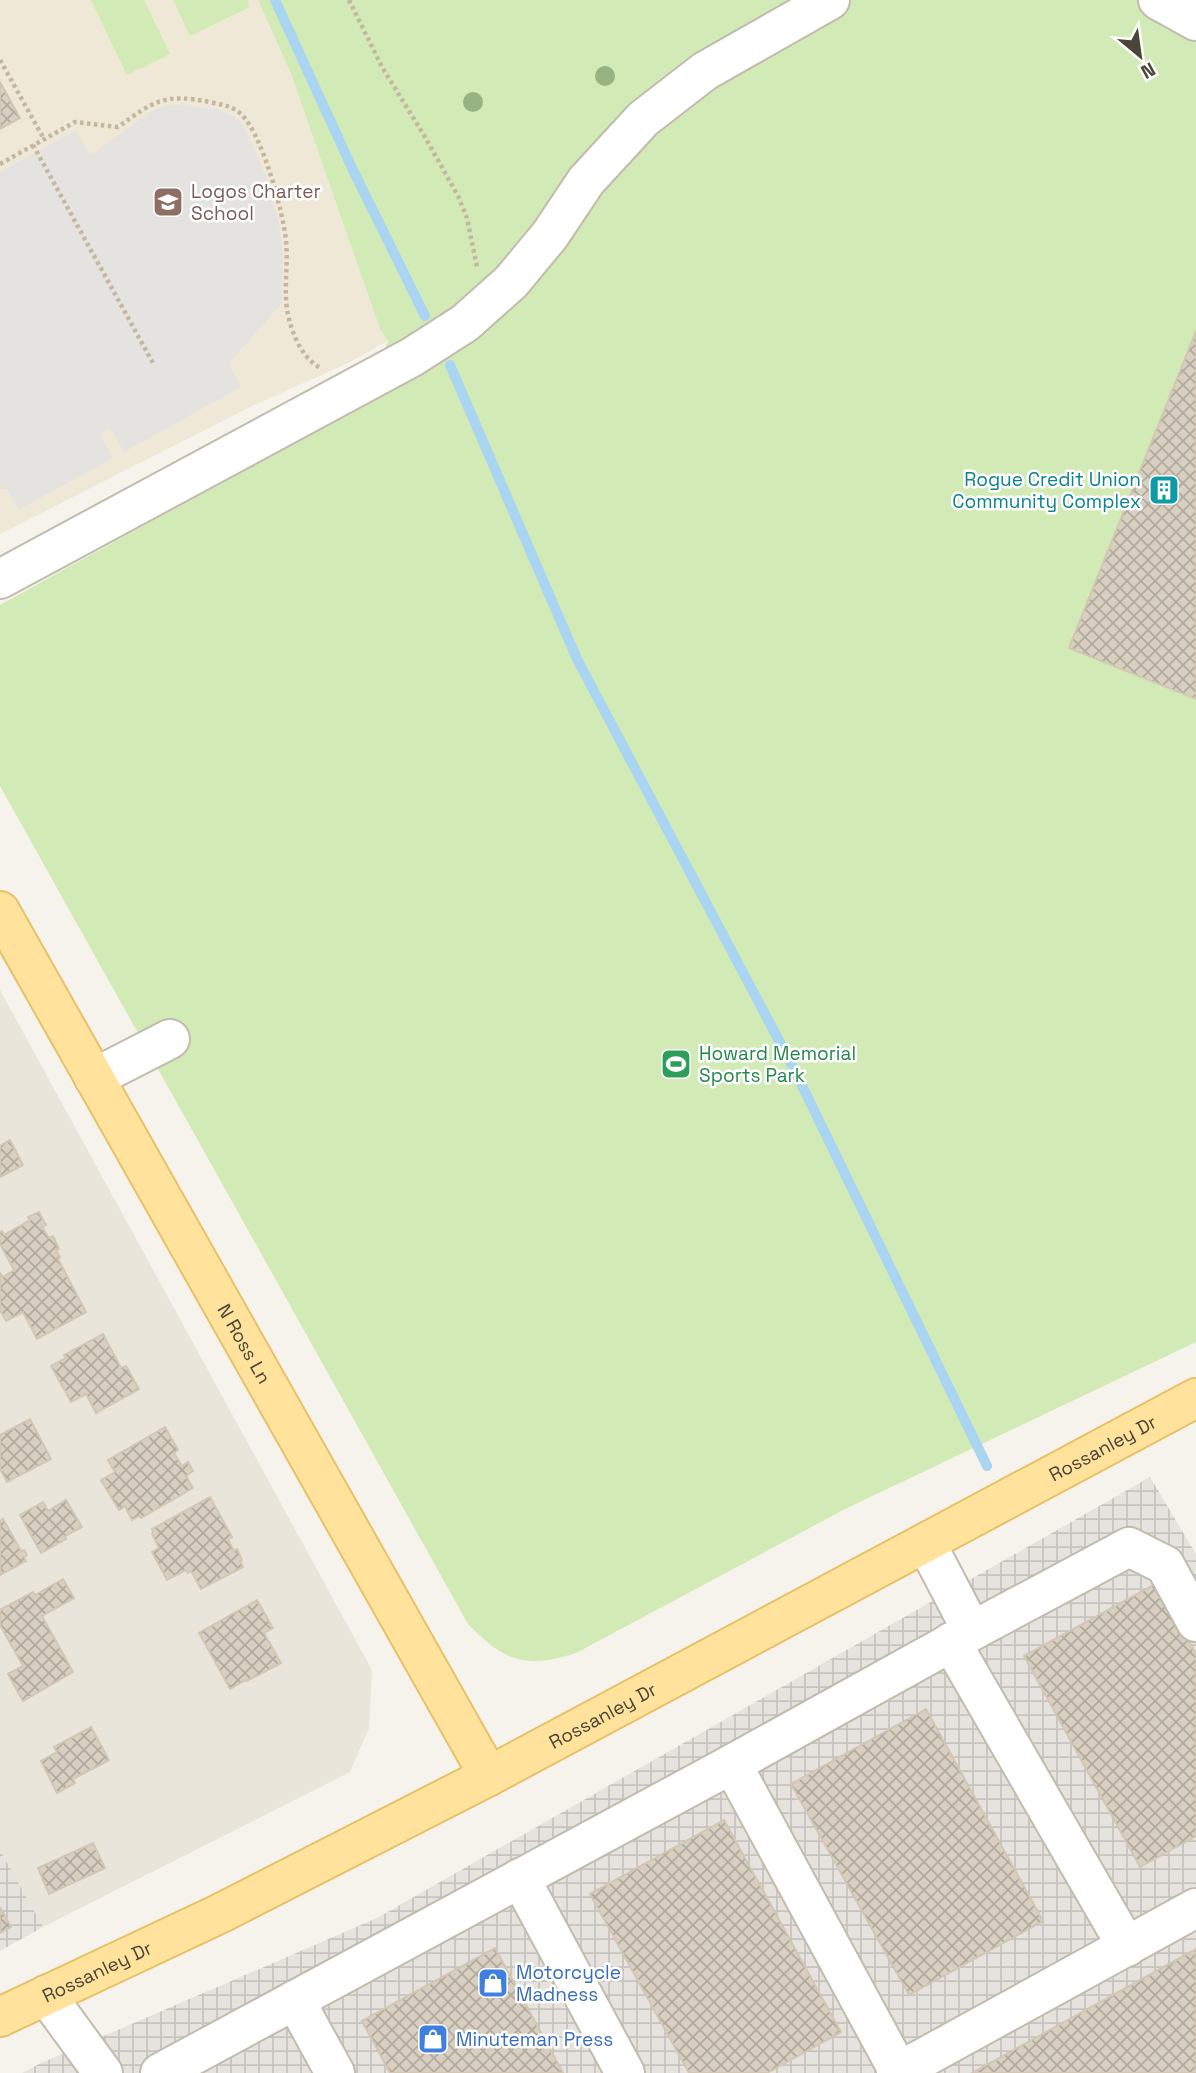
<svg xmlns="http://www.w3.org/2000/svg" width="1196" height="2073" font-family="'Space Grotesk',sans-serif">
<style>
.residential{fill:#eae5da}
.industrial{fill:url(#industrial-grid)}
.education{fill:#efe8d6}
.green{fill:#d2eab5}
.parking{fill:#e5e3e0}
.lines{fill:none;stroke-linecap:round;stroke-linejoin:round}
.stream{stroke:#a9d4f2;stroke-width:10}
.building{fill:url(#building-cross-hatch);stroke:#d3c7b4;stroke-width:2}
.minor-casing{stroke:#c2bbae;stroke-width:42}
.major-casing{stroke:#e6c16a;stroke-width:42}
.path{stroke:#c4b79f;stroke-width:4.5;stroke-dasharray:3.5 3.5;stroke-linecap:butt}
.minor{stroke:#fff;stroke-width:38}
.major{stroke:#ffe39c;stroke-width:38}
.tree{fill:#97b381}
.labels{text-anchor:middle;stroke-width:5;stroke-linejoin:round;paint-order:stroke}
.education-label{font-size:19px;fill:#785e54;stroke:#fff;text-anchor:start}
.culture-label{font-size:19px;fill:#0d838f;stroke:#fff;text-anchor:end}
.leisure-label{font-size:19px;fill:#27864d;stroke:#fff;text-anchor:start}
.street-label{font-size:19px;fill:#4b4439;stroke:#fff}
.shop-label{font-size:19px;fill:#366cbe;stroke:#fff;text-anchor:start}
</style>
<defs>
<pattern id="industrial-grid" width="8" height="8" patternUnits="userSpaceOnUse" patternTransform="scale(1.75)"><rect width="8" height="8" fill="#e6e2dd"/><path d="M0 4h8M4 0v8" fill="none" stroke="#c7c3be"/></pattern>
<pattern id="building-cross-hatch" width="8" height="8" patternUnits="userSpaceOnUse" patternTransform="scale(1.75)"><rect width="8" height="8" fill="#d8cfc1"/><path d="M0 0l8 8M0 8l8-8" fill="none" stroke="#b1aa9e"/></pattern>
</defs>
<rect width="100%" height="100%" fill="#f6f3ec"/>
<path class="residential" d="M0,990l372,680 -3,58 -19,44 -307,155 -43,-77z"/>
<g class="industrial">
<path d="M1150,1477l46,77v519h-1174l17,-9 338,-146z"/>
<path d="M0,1850l43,77 -43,24z"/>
</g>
<path class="education" d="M0,0h258l33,74 89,255 8,12 -40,22 -98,44 -250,127z"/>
<g class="green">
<path d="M91,0h53l26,54 -43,21z"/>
<path d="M173,0h74l3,7 -60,29z"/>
<path d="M258,0h938v1342l-351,167 -267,143c-50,18 -74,10 -110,-28l-468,-838v-181l365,-202 23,-62 -8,-12 -89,-255z"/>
</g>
<path class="parking" d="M167,105h16l33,4 19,8 10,11 23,53 11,43 4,31 -1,48 -51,58 -2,4 12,22 -117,65 -12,-22 -4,-1 -8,5 1,3 12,21 -95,52 -11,-21h-7v-317l76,-42 12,22 6,1 59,-43z"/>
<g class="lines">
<g class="stream">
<path d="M275,0l77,168 73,148"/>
<path d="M450,365l127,294 216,408 194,399"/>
</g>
</g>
<g class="building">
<path d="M0,82l20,36 -20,11z"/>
<path d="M1196,331v368l-127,-51z"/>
<path d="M10,1140l13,25 -23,12v-31z"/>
<path d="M39,1212l7,13 -4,2 7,11 4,-2 6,13 -3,1 4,7 -2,2 28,53 -49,27 -14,-27 -17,9 -6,-11v-37l3,4 11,-7 -14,-26v-12l2,-1 2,4 26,-15 -2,-3z"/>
<path d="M103,1334l18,34 5,-2 13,23 -43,24 -10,-19 -15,8 -20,-36 15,-8 -2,-3z"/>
<path d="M30,1419l21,40 -44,23 -7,-13v-34z"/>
<path d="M165,1427l13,23 -4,3 8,13 6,-4 5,9 -7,5 7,12 -52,30 -2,-2 -7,4 -7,-14 -6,4 -18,-30 14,-8 -7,-12z"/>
<path d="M210,1497l22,40 -4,3 6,11 3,-2 5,11 -2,1 3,6 -42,22 -10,-18 -3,2 -2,-3 -19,10 -15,-28 7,-4 -7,-14 1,-1 -1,-4z"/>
<path d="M66,1500l16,27 -17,9 1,3 -25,14 -21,-38 23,-13 5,9z"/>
<path d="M3,1519l18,32 3,-1 3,5 -3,2 2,4 -26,14v-54z"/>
<path d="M63,1579l11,19 -32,18 31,56 -50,29 -15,-27 15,-8 -23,-41v-15l33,-18 2,3z"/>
<path d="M1157,1583l39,71v182l-56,31 -116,-211z"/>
<path d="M257,1600l16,28 -9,5 17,30 -34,18 -1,-1 -16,9 -31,-56z"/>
<path d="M926,1709l117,212 -134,74 -118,-211z"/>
<path d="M91,1727l18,33 -36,19 2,4 -18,10 -16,-32 16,-9 -3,-5z"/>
<path d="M724,1820l117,212 -74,41h-78l-99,-179z"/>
<path d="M93,1843l12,25 -56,26 -11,-26z"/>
<path d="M0,1907l11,20 -11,6z"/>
<path d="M495,1948l68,125h-173l-28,-52z"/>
<path d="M1196,1949v124h-224z"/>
</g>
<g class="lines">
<g class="minor-casing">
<g id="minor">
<path d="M1158,0l38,21"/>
<path d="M0,579l412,-222 53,-34 46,-41 39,-47 36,-54 57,-62 62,-48 125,-71"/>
<path d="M94,1078l76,-39"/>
<path d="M972,1631l157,-84 36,18 31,57"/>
<path d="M951,1642l176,305"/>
<path d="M732,1764l167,308"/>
<path d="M520,1878l105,195"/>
<path d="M46,1995l57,78"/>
<path d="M295,2000l40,73"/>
<path d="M160,2073l572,-309 240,-133 -46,-88"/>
<path d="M896,2073l300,-165"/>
</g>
</g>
<g class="major-casing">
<g id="major">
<path id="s1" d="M0,911l489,865"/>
<path id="s2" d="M0,2017l219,-103 270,-138 707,-378"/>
</g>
</g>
<g class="path">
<path d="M349,0l33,67 43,70 33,59 9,22 10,49"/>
<path d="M0,60l44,79"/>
<path d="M33,145l120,218"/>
<path d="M0,164l75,-42 43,5c36,-26 46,-34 92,-25 13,3 24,4 33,14 20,22 40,95 43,125 2,20 -1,39 0,58 1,23 13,59 35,69"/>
</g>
<use href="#minor" class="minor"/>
<use href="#major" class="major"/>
</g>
<g class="tree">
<circle cx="605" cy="76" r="10"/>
<circle cx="473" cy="102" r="10"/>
</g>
<defs>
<g id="school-square" transform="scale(1.575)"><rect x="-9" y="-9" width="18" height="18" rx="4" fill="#8d6e63" stroke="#fff"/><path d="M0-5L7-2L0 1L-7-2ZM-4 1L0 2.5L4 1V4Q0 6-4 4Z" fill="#fff"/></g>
<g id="building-square" transform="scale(1.575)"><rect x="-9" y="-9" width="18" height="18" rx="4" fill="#0f9aa8" stroke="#fff"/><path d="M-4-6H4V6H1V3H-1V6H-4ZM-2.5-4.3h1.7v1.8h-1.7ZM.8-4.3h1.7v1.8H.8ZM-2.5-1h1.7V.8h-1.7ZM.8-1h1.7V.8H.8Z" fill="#fff"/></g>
<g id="stadium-square" transform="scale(1.575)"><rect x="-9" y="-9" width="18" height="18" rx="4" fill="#2e9e5b" stroke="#fff"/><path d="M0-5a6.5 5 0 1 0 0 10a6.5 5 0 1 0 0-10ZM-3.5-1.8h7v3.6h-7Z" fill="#fff"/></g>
<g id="shop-square" transform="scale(1.575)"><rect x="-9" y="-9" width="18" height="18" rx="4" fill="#3f7fe0" stroke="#fff"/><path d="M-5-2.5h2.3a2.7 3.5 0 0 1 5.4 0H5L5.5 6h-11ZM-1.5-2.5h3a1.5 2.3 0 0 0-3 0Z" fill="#fff"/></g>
</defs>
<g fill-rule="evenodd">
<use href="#school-square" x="168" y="202"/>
<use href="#building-square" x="1164" y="490"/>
<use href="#stadium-square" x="676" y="1064"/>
<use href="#shop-square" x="493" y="1983"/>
<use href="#shop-square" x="433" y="2039"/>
</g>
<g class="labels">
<g class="education-label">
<text x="191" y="198">Logos Charter<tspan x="191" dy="22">School</tspan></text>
</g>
<g class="culture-label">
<text x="1141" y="486">Rogue Credit Union<tspan x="1141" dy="22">Community Complex</tspan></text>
</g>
<g class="leisure-label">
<text x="699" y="1060">Howard Memorial<tspan x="699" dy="22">Sports Park</tspan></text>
</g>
<g class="street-label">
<text dy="7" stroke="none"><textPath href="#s1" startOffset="497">N Ross Ln</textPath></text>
<text dy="7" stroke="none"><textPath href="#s2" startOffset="1241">Rossanley Dr</textPath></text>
<text dy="7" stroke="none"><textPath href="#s2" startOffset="674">Rossanley Dr</textPath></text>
<text dy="7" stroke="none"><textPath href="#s2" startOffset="107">Rossanley Dr</textPath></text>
</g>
<g class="shop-label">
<text x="516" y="1979">Motorcycle<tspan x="516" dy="22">Madness</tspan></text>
<text x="456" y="2046">Minuteman Press</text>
</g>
</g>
<g transform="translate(1140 56) rotate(151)" stroke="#ffffff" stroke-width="5" paint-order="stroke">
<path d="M0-5L12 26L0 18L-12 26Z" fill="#4b4439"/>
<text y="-10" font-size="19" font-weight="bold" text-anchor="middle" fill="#4b4439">N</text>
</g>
</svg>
